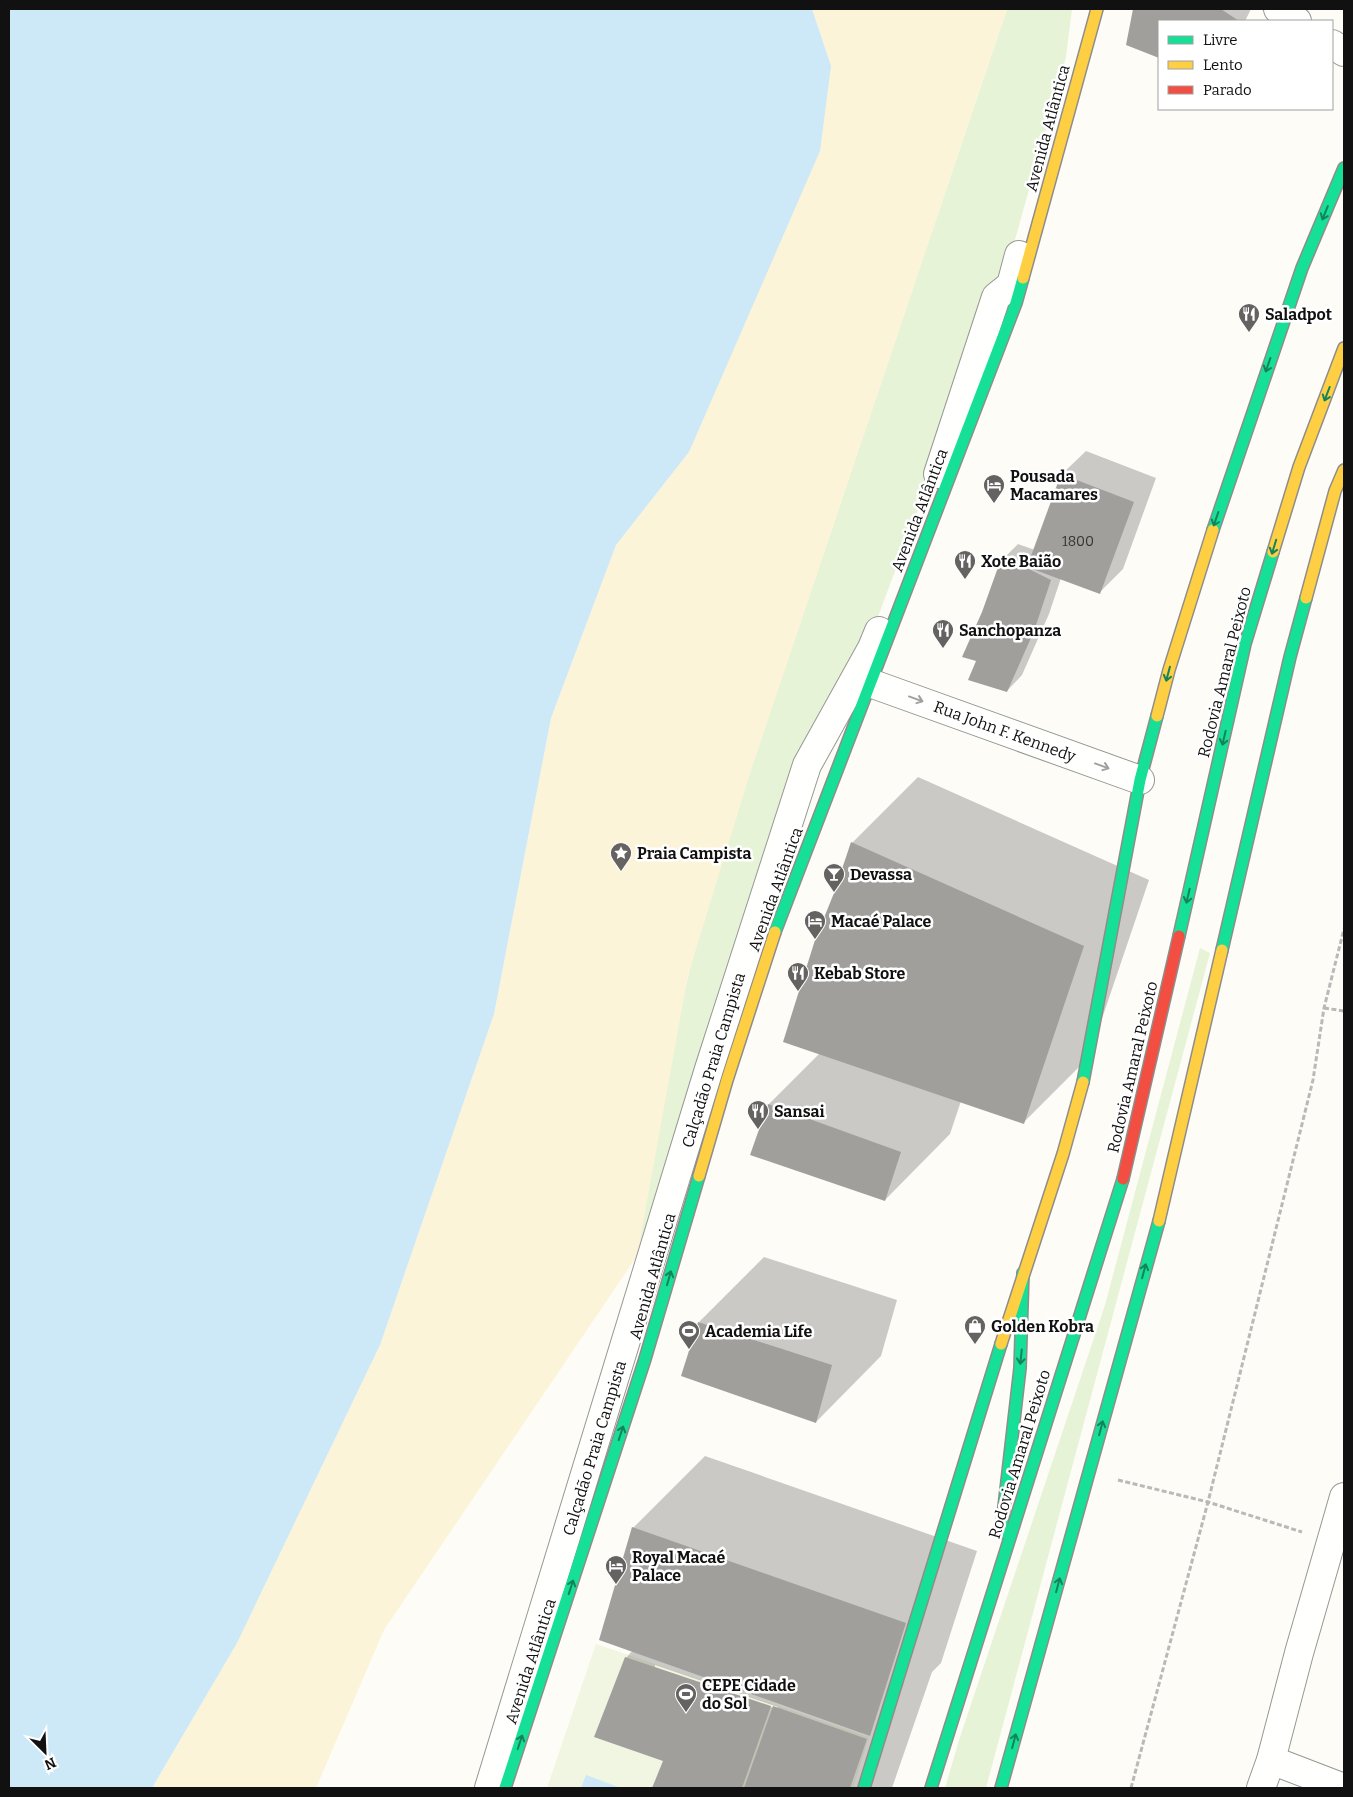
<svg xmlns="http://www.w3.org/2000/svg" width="1353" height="1797" font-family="Bitter,serif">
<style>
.green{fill:#e7f3d7}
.sand{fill:#fcf4d9}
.pitch{fill:#f0f6e1}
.water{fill:#cde8f7}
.shadow{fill:#0003;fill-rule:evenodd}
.building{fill:#a19f9c}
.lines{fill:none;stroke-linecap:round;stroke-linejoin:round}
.street-casing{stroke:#979795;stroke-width:30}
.fast-casing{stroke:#8e8d8b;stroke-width:14}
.slow-casing{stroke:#8e8d8b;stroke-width:14}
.jam-casing{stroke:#8e8d8b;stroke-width:14}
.path{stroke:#b9b9b8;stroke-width:3;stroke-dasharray:5 2.5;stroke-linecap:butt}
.street{stroke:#fffffe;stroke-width:28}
.fast{stroke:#16e098;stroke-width:11}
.slow{stroke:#ffcf43;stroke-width:11}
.jam{stroke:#f24e42;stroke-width:11}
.oneway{stroke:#14835b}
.oneway2{stroke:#a0a09f}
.labels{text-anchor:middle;stroke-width:5;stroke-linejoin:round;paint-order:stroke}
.number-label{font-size:14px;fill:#353434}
.street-label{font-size:16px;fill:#111;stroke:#fff}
.poi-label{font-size:16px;font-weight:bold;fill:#111;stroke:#fff;text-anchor:start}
</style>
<rect width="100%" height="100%" fill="#fdfcf7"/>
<g class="green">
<path d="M1007,9h65l-6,48 -65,233 -364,966 27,-185 45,-177z"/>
<path d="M1200,948l10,5 -224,835h-41l14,-48 146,-435z"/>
</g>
<path class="sand" d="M812,9h195l-256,761 -63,205 -51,281 -253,374 -68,158h-164l85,-145 143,-298 114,-331 57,-296 65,-173 73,-93 142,-386z"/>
<path class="pitch" d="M596,1644l273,93 -16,51h-306z"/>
<g class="water">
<path d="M9,9h803l19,57 -11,85 -131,301 -73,93 -65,173 -57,296 -114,331 -143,298 -85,145h-143z"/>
<path d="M586,1775l35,13h-40z"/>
</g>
<g class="shadow">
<path d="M1135,9h116l-6,12h-86v36l-32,-13z"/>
<path d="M1086,451l70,27 -33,91 -23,23 -39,-14 -12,36 -27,61 -15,16 -29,-31 5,-47 19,-53 16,-16 17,6 27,-76z"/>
<path d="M918,777l231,103 -60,177 -65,65 -63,-21 -11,33 -65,66 -134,-46 18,-50 51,-51 15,-159 17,-51z"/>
<path d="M764,1257l133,43 -16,56 -65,66 -117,-100z"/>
<path d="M705,1456l272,95 -36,112 -9,9 -40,116h-239l12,-28 -39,-102 7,-8v-122zM655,1665l123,42 -1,2 -122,-41z"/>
</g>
<g class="building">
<path d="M1133,9h88l18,12h-80v37l-33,-13z"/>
<path d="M1061,474l73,28 -34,92 -73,-27z"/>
<path d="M1001,559l26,9 24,12 -17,51 -27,61 -39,-12 8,-19 -14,-4 20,-45z"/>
<path d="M851,842l233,104 -60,178 -241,-82 32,-102 19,-47z"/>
<path d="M768,1104l133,48 -16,49 -135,-46z"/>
<path d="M698,1322l134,43 -16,58 -135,-47z"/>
<path d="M632,1527l274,96 -36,113 -271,-96z"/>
<path d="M625,1657l146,49 -29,82h-90l11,-27 -69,-24z"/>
<path d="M773,1706l94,33 -17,49h-106z"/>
</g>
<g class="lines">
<g class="street-casing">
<g id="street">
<path d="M1278,9l19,12"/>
<path d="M1332,44l12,8"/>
<path d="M938,474l58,-177 15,-12 8,-30"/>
<path d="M870,683l270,97"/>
<path d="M1271,1760l73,28"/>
<path d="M489,1788l220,-719 98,-304 65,-117 7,-17"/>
<path d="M1261,1788l10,-28 28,-107 45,-156"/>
</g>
</g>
<g class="fast-casing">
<g id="fast">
<path d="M1213,530l89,-262 42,-100"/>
<path d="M775,932l241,-629 7,-25"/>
<path d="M1179,936l66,-292 28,-92"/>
<path d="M1222,950l68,-293 16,-59"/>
<path d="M1083,1082l57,-302 17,-64"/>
<path d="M1001,1533l19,-165 3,-95"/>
<path d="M505,1788l140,-429 54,-183"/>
<path d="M864,1788l137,-444"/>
<path d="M931,1788l192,-609"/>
<path d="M1001,1788l158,-567"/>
</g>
</g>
<g class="slow-casing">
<g id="slow">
<path d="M1023,278l74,-269"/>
<path d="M1273,552l26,-85 45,-119"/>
<path d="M1306,598l29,-107 9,-21"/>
<path d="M1157,716l12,-46 44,-140"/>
<path d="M699,1176l28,-96 48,-148"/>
<path d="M1159,1221l63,-271"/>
<path d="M1001,1344l62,-190 20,-72"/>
</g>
</g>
<g class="jam-casing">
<path id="jam" d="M1123,1179l56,-243"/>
</g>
<g class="path">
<path d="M1324,1008l20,3"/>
<path d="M1118,1480l90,22 94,30"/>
<path d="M1131,1788l77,-286 105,-422 11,-72 20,-79"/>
</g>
<use href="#street" class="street"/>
<use href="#fast" class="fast"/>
<use href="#slow" class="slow"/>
<use href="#jam" class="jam"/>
</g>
<defs><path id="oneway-shaft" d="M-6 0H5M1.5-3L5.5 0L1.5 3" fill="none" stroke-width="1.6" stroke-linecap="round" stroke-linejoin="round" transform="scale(1.25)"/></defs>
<g class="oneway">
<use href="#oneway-shaft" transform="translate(1325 213) rotate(112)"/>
<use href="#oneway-shaft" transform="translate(1268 365) rotate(109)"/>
<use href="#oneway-shaft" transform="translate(1327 394) rotate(111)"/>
<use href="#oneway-shaft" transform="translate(1216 519) rotate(109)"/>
<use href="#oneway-shaft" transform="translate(1274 547) rotate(107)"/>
<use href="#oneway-shaft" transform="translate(1168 674) rotate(105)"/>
<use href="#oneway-shaft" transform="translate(1224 738) rotate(103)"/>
<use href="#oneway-shaft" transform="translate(1188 896) rotate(103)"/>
<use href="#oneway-shaft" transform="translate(1144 1271) rotate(-75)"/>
<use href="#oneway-shaft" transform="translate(669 1278) rotate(-74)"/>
<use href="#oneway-shaft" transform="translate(1021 1357) rotate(96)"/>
<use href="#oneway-shaft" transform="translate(1101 1428) rotate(-75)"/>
<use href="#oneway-shaft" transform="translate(621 1433) rotate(-72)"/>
<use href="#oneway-shaft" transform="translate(1058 1585) rotate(-75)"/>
<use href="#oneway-shaft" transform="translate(571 1587) rotate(-72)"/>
<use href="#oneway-shaft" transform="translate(1014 1741) rotate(-75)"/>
<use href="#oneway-shaft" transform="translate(520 1742) rotate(-72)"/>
</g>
<g class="oneway2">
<use href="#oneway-shaft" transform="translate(916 699) rotate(20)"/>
<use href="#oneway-shaft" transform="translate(1102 766) rotate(20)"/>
</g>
<defs>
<g id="restaurant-pin" transform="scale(1.125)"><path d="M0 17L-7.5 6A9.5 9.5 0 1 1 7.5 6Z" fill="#646362" stroke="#fff"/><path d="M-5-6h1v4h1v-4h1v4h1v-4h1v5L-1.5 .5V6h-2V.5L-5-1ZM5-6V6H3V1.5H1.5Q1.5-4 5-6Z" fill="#fff"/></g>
<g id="hotel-pin" transform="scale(1.125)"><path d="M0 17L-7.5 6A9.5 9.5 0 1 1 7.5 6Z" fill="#646362" stroke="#fff"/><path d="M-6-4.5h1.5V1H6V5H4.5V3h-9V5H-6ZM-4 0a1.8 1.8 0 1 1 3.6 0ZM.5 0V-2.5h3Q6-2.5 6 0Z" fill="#fff"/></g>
<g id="sight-pin" transform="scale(1.125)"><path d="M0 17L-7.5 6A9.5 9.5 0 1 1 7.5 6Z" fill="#646362" stroke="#fff"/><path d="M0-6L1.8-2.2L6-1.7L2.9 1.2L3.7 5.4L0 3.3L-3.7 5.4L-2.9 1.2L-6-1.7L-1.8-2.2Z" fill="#fff"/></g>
<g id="bar-pin" transform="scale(1.125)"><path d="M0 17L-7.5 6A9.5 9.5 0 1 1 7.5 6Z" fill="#646362" stroke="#fff"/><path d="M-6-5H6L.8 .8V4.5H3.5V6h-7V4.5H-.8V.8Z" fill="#fff"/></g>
<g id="shop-pin" transform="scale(1.125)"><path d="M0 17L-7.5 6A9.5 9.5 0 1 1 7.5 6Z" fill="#646362" stroke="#fff"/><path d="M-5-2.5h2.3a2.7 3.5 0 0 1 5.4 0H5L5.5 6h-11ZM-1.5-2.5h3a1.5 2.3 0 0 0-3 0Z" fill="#fff"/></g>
<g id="stadium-pin" transform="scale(1.125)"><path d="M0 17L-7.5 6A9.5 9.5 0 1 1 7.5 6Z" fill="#646362" stroke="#fff"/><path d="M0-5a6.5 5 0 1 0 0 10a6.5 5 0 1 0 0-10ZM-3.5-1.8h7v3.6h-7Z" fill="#fff"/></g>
</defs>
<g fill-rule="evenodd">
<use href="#restaurant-pin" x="1249" y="314"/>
<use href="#hotel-pin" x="994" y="485"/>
<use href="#restaurant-pin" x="965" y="561"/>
<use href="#restaurant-pin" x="943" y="630"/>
<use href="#sight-pin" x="621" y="853"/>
<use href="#bar-pin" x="834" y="874"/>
<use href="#hotel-pin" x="815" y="921"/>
<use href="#restaurant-pin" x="798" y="973"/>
<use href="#restaurant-pin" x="758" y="1111"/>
<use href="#shop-pin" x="975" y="1326"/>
<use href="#stadium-pin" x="689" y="1331"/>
<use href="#hotel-pin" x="616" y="1566"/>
<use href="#stadium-pin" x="686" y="1694"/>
</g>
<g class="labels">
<g class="number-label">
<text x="1078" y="546">1800</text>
</g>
<g class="street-label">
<text transform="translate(1047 128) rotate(-75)" y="6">Avenida Atlântica</text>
<text transform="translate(919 510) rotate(-69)" y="6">Avenida Atlântica</text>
<text transform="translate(1224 672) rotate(-76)" y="6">Rodovia Amaral Peixoto</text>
<text transform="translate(1005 731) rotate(20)" y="6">Rua John F. Kennedy</text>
<text transform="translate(775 889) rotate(-70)" y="6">Avenida Atlântica</text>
<text transform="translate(713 1060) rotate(-73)" y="6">Calçadão Praia Campista</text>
<text transform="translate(1132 1067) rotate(-77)" y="6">Rodovia Amaral Peixoto</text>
<text transform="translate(652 1276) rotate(-74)" y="6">Avenida Atlântica</text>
<text transform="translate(594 1448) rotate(-73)" y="6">Calçadão Praia Campista</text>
<text transform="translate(1019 1454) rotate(-73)" y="6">Rodovia Amaral Peixoto</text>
<text transform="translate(530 1661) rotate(-72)" y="6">Avenida Atlântica</text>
</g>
<g class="poi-label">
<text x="1265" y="320">Saladpot</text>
<text x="1010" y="482">Pousada<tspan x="1010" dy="18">Macamares</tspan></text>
<text x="981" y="567">Xote Baião</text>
<text x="959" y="636">Sanchopanza</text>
<text x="637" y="859">Praia Campista</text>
<text x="850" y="880">Devassa</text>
<text x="831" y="927">Macaé Palace</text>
<text x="814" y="979">Kebab Store</text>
<text x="774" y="1117">Sansai</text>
<text x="991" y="1332">Golden Kobra</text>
<text x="705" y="1337">Academia Life</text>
<text x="632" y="1563">Royal Macaé<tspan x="632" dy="18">Palace</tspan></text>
<text x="702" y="1691">CEPE Cidade<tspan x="702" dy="18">do Sol</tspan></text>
</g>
</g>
<rect width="1353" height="1797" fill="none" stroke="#111111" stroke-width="20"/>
<rect x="1158" y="20" width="175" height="90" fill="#ffffff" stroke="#a0a0a0"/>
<rect x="1168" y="36" width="25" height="8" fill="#16e098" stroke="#a0a0a0"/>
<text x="1203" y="45" font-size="15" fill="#111111">Livre</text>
<rect x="1168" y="61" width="25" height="8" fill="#ffcf43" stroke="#a0a0a0"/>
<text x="1203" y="70" font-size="15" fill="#111111">Lento</text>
<rect x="1168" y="86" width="25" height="8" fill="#f24e42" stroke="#a0a0a0"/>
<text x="1203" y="95" font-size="15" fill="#111111">Parado</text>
<g transform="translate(45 1752) rotate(156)" stroke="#ffffff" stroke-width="4" paint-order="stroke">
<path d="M0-4L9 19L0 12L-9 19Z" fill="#111111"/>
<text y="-8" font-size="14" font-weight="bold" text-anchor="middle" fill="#111111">N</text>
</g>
</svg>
